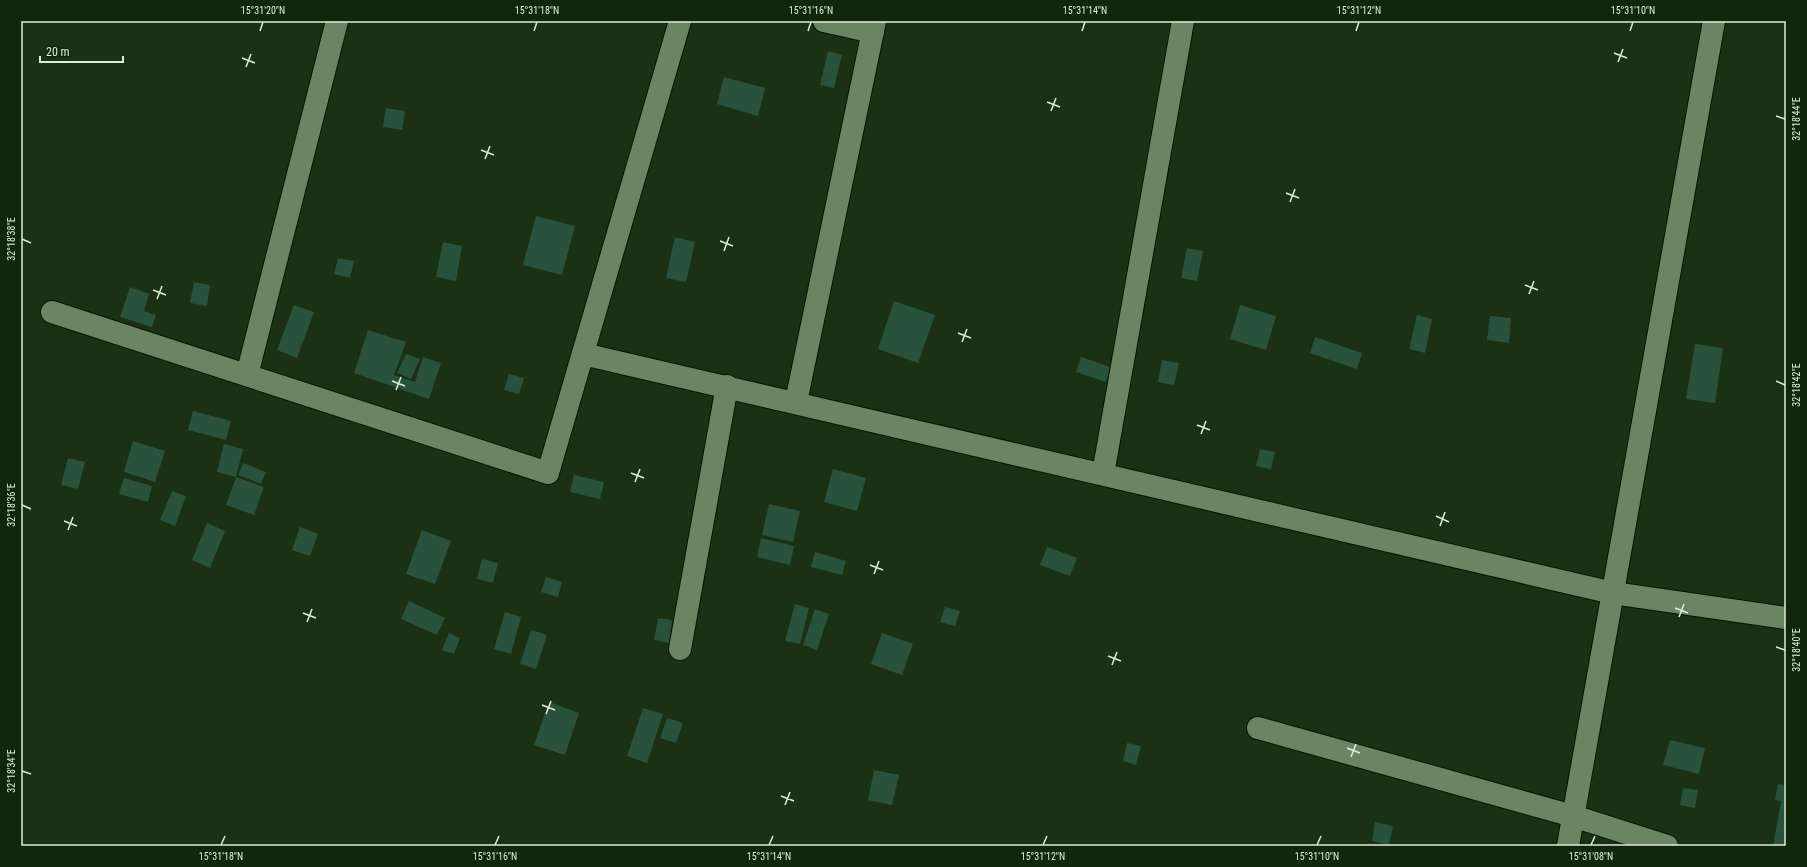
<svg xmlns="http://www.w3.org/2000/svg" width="1807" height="867" font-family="'Roboto Condensed',sans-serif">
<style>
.building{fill:#29523c}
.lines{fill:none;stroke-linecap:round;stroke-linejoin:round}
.street-casing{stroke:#031900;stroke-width:24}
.street{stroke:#6a8562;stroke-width:22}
.ticks{fill:none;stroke:#deedda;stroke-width:1.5}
.neatline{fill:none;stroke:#deedda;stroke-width:1.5}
.ticks-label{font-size:10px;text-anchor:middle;fill:#deedda}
</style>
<rect width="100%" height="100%" fill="#1a3113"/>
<g class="building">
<path d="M828,51l14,4 -8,33 -14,-3z"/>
<path d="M724,77l41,11 -7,28 -41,-12z"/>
<path d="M386,108l19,3 -3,19 -19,-3z"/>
<path d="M536,216l39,10 -13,49 -39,-10z"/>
<path d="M675,237l20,5 -9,40 -20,-4z"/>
<path d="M443,242l19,4 -6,35 -20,-4z"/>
<path d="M1187,248l16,3 -6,30 -16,-3z"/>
<path d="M338,258l16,3 -4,17 -16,-4z"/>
<path d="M194,282l16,3 -3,21 -17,-3z"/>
<path d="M130,287l19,7 -5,17 12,4 -4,12 -32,-10z"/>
<path d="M894,301l41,14 -17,48 -40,-14z"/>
<path d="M294,305l20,7 -17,46 -20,-8z"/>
<path d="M1240,305l36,11 -10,34 -36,-11z"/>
<path d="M1417,315l15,4 -7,34 -16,-4z"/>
<path d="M1490,316l21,2 -2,25 -22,-3z"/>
<path d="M368,330l38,12 -12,33 21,7 8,-25 18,6 -12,36 -75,-26z"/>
<path d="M1315,337l47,16 -5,16 -47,-16z"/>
<path d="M1695,344l28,4 -8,55 -29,-4z"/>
<path d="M406,354l14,5 -9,20 -14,-6z"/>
<path d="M1081,357l29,10 -4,15 -30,-10z"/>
<path d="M1162,360l17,3 -5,22 -16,-3z"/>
<path d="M509,374l15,4 -5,16 -15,-4z"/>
<path d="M193,411l38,10 -5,19 -38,-10z"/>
<path d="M133,441l32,10 -10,31 -31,-10z"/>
<path d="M224,444l19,5 -7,28 -19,-5z"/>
<path d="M1260,449l15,3 -4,17 -15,-3z"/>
<path d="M68,458l17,4 -7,27 -17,-4z"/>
<path d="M243,463l23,9 -5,12 -23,-9z"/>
<path d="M833,469l33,9 -9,33 -33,-9z"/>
<path d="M574,475l30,7 -4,17 -30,-7z"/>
<path d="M236,477l28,10 -10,28 -28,-10z"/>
<path d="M124,478l28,8 -4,16 -29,-8z"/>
<path d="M172,491l14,5 -11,30 -15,-6z"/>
<path d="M769,504l31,7 -7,31 -31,-7z"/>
<path d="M207,523l18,8 -15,37 -18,-8z"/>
<path d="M300,527l18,7 -8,22 -18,-6z"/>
<path d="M422,530l29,11 -16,43 -29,-10z"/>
<path d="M761,538l33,8 -4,19 -33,-8z"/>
<path d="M1047,547l30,11 -7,18 -30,-11z"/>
<path d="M815,552l31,9 -4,14 -31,-8z"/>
<path d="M482,559l16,4 -5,20 -16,-4z"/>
<path d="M546,577l16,5 -4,15 -17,-5z"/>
<path d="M409,601l36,17 -8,17 -36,-16z"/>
<path d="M795,604l14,4 -9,36 -15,-3z"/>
<path d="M945,607l15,4 -5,15 -15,-4z"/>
<path d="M815,609l14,5 -12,36 -14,-5z"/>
<path d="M505,612l16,5 -10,37 -17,-5z"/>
<path d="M658,618l14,2 -3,23 -15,-3z"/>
<path d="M531,630l16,5 -11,34 -16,-5z"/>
<path d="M449,633l11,5 -6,16 -12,-4z"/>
<path d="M882,633l31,11 -11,31 -31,-11z"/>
<path d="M549,702l30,11 -14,42 -31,-10z"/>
<path d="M643,708l20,6 -16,49 -20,-7z"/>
<path d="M667,718l16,5 -7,20 -16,-5z"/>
<path d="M1670,740l35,8 -6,26 -36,-9z"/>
<path d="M1127,743l14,3 -5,19 -13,-4z"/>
<path d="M874,770l25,5 -7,30 -24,-5z"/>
<path d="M1778,784l8,1v61h-13l8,-45 -6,-1z"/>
<path d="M1683,788l15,2 -3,18 -15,-3z"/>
<path d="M1375,822l18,4 -4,19 -17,-4z"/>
</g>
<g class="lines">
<g class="street-casing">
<g id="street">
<path d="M824,21l49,11"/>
<path d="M52,312l496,161 132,-452"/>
<path d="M583,354l1030,239 173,25"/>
<path d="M247,375l90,-354"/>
<path d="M796,402l79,-381"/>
<path d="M1103,474l80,-453"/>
<path d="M680,649l47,-263"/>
<path d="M1258,728l315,88 94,30"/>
<path d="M1568,846l146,-825"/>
</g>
</g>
<use href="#street" class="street"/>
</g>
<path class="ticks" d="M260,31l3,-9M534,31l3,-9M808,31l3,-9M1082,31l3,-9M1356,31l3,-9M1630,31l3,-9M1614,53l13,5M242,58l13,5M1618,62l5,-13M246,67l5,-13M1047,102l13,5M1051,111l5,-13M1776,116l9,3M481,150l13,5M485,159l5,-13M1286,193l13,5M1290,202l5,-13M22,239l9,4M720,241l13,5M724,251l5,-14M1525,285l13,5M153,290l13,5M1529,294l5,-13M157,299l5,-13M958,333l13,5M962,342l5,-13M392,381l13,5M1776,381l9,4M396,390l5,-13M1197,425l13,5M1201,434l5,-13M631,473l13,5M635,482l5,-13M22,505l9,4M1436,516l13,6M64,521l13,5M1440,526l5,-14M68,530l5,-13M870,565l13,5M874,574l5,-13M1675,608l13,5M303,613l13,5M1679,617l5,-13M307,622l5,-13M1776,647l9,3M1108,656l13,5M1112,665l5,-13M542,705l13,5M546,714l5,-13M1347,748l13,5M1351,757l5,-13M22,771l9,3M781,796l13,5M785,805l5,-13M221,845l4,-9M495,845l4,-9M769,845l4,-9M1043,845l4,-9M1317,845l4,-9M1591,845l4,-9"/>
<rect width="1807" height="867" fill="none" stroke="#102709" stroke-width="44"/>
<path d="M40 56v6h83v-6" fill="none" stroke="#deedda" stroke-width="2"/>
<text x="46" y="56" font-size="12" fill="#deedda" stroke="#102709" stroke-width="3" paint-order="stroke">20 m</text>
<rect x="22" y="22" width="1763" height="823" class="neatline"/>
<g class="ticks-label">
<text x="263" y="14">15°31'20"N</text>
<text x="537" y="14">15°31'18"N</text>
<text x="811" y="14">15°31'16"N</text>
<text x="1085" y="14">15°31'14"N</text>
<text x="1359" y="14">15°31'12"N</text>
<text x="1633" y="14">15°31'10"N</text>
<text transform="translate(1796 119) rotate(-90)" y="4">32°18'44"E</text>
<text transform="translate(11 239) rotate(-90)" y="4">32°18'38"E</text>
<text transform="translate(1796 385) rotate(-90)" y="4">32°18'42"E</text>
<text transform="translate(11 505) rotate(-90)" y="4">32°18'36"E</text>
<text transform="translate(1796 650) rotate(-90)" y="4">32°18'40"E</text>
<text transform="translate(11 771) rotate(-90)" y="4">32°18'34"E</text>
<text x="221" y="860">15°31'18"N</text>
<text x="495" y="860">15°31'16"N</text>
<text x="769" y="860">15°31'14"N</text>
<text x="1043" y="860">15°31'12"N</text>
<text x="1317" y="860">15°31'10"N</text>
<text x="1591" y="860">15°31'08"N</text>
</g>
</svg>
